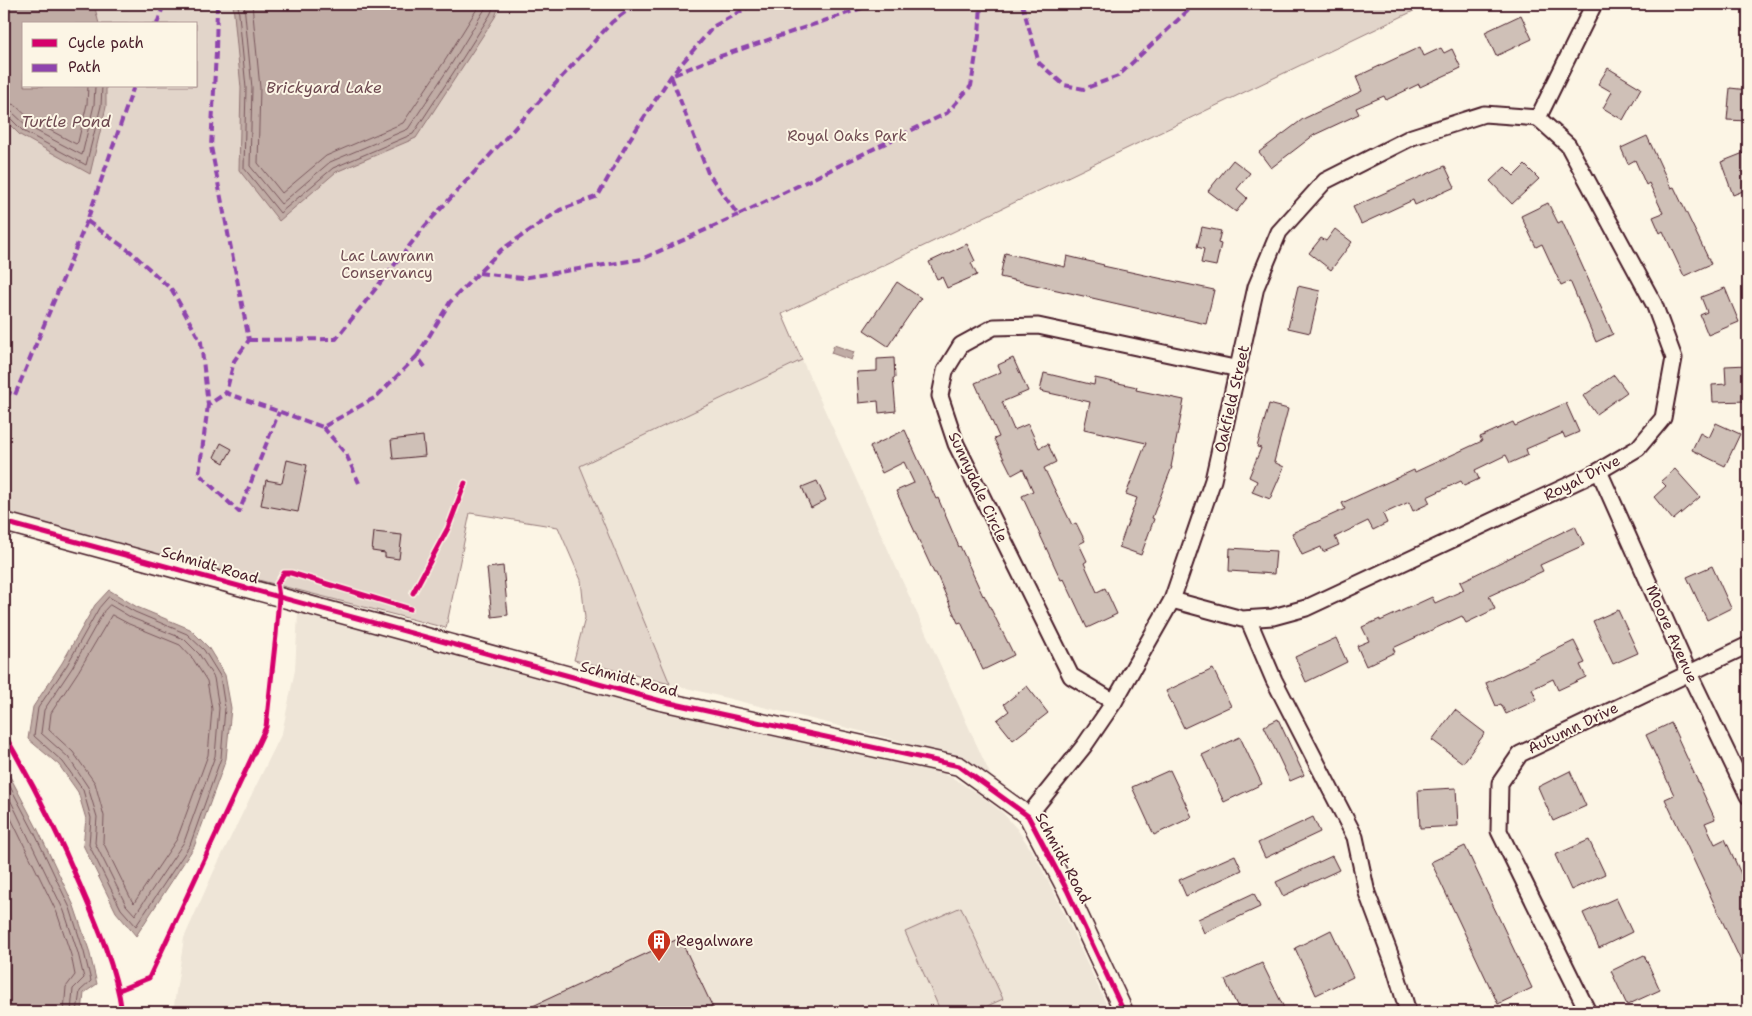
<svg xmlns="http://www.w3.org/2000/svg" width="1752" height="1016" font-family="'Shantell Sans',sans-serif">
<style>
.built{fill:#eee5d7}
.green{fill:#e2d5ca;stroke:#967a7a;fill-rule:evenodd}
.water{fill:#c0aca5;stroke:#917474}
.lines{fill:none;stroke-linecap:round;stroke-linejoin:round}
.shore{stroke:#79575c;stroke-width:1}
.building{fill:#cfc0b7;stroke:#4a1f2b}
.minor-casing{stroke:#4a1f2b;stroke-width:19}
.tertiary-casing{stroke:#4a1f2b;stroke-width:21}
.minor{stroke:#fcf5e5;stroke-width:15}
.tertiary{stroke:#fcf5e5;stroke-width:18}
.quiet{stroke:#8e44ad;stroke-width:4;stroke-dasharray:8 4;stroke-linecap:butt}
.cycleway-casing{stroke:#fcf5e5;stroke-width:8}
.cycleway{stroke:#d6006c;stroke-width:5}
.labels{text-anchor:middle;stroke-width:4;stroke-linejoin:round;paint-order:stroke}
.park-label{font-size:15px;fill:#704c53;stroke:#fcf5e5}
.street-label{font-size:15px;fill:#4a1f2b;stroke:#fcf5e5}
.poi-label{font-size:15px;fill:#4a1f2b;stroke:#fcf5e5;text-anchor:start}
.water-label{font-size:16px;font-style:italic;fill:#6d4950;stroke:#fcf5e5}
</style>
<rect width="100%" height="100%" fill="#fcf5e5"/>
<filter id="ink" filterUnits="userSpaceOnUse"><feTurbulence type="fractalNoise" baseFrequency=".02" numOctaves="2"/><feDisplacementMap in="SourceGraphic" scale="10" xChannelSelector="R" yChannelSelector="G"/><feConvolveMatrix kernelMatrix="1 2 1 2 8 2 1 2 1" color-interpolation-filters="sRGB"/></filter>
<g filter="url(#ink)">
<g class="built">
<path d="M802,360l192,423 -56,-30 -42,-13 -226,-56 -90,-218z"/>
<path d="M298,613l629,154 26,11 27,17 23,18 14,16 17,25 20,38 56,120h-937l11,-74 30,-67 68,-138 13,-63z"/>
</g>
<g class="green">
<path d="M4,4h1424l-646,310 20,46 -222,106 90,218 -96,-24 11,-42 -4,-38 -23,-53 -88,-14 -24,115 -442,-113zM24,24h172v62h-172z"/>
<path d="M961,907l42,92 -29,13h-33l-36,-80z"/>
</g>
<g class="water">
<path d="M4,4h90l5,20h-75v62h82v21l-16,67 -70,-39 -16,-16z"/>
<path d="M233,4h267l-5,13 -79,121 -80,34 -57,49 -40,-51 2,-82z"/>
<path d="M834,345l20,7 -3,8 -20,-7z"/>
<path d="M109,590l28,17 53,22 18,18 17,28 6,33 -5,51 -32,88 -58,89 -20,-24 -33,-67 3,-26 -8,-27 -19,-27 -31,-26 5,-32 29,-44 33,-58z"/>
<path d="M4,765l34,65 36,76 15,44 8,34 -13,9 -2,19h-78z"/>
</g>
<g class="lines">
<g class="shore">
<path d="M238,4l8,84 -2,80 36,45 53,-45 80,-34 44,-67 33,-52 5,-11"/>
<path d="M244,4l8,84 -2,78 31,38 49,-42 78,-33 44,-66 36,-59"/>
<path d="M252,4l8,84 -2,75 24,30 44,-37 77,-33 43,-64 34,-55"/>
<path d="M4,102l11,3 16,15 45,24 2,-2 9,-38 1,-18"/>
<path d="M4,110l8,2 15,14 55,29 12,-50 1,-19"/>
<path d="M4,116l5,1 14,14 63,34 15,-59 1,-20"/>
<path d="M109,597l26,15 52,22 17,16 16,26 5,32 -4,50 -31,87 -54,81 -15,-17 -32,-64 2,-27 -8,-28 -20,-28 -29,-26 4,-28 29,-43 32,-57z"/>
<path d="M110,605l22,13 52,21 15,15 15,24 5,30 -4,48 -31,86 -49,73 -9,-10 -31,-62 2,-26 -9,-30 -20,-30 -27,-24 3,-23 28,-42 32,-57z"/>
<path d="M112,615l17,9 51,21 13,14 14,22 5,28 -4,46 -31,84 -43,64 -2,-2 -29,-59 1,-26 -9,-33 -22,-31 -24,-22 2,-17 27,-41z"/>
<path d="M4,775l30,57 36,76 14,44 7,29 -11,10 -3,21"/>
<path d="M4,787l60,124 14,42 6,25 -11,11 -2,23"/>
<path d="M4,804l53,109 14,42 4,20 -9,12 -2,25"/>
</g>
</g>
<g class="building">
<path d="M1521,15l11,24 -36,17 -11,-24z"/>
<path d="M1420,47l4,9 17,-8 3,5 8,-4 9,19 -41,19 -1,-3 -33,16 -2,-4 -28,12 3,6 -45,21 -43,33 -12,-16 44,-33 59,-28 -6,-14z"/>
<path d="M1608,68l33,20 -18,32 -20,-12 9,-16 -14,-8z"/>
<path d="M1730,88l18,2v31l-21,-1z"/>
<path d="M1647,136l24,52 3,-1 37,77 -27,12 -21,-45 -3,2 -7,-16 10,-4 -14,-30 -3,2 -11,-25 -7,4 -7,-16z"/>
<path d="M1746,152l2,7v30l-15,6 -12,-33z"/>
<path d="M1233,160l17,13 -13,16 10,9 -11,14 -28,-21z"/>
<path d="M1525,165l14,14 -27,25 -22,-23 15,-14 9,9z"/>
<path d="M1445,166l10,21 -40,18 -2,-5 -52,24 -8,-17z"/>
<path d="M1548,203l10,20 4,-2 51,113 -17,8 -26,-61 -9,4 -19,-41 -6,3 -15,-31z"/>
<path d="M1202,227l19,4 -3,12 3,1 -5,22 -15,-3 3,-14 -7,-2z"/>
<path d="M1335,229l17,13 -21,28 -22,-17 12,-15 5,3z"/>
<path d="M967,244l8,17 -4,2 6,12 -30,13 -5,-11 -5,2 -8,-17z"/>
<path d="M1005,253l60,14 2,-11 37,9 -1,1 111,24 -8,34 -206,-47z"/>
<path d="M897,282l24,16 -33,48 -24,-16z"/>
<path d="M1298,286l22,5 -10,42 -22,-5z"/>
<path d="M1725,288l14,34 -31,13 -8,-20 7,-3 -6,-15z"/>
<path d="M894,358l1,20h-2l3,33 -17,2 -1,-12 -19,2 -2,-31 20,-1v-12z"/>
<path d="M1013,358l15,33 -26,11 12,28 14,-6 11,24 9,-4 8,18 -12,6 28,57 4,-2 9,18 -6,3 8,17 -3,2 13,29 8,-4 12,26 -30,14 -23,-49 -3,1 -39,-84 11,-5 -10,-22 -11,6 -18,-36 5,-2 -24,-54 26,-11 -3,-7z"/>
<path d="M1748,365v36l-35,1 -1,-17 14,-1 -1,-18z"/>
<path d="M1044,373l50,12 1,-7 42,9 -1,3 48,10 -13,67h1l-20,51 2,1 -13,36 -22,-8 18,-49 -11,-4 20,-51 -62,-14 6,-27 -50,-11z"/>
<path d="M1614,375l13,17 -31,22 -13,-18z"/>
<path d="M1566,403l13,29 -14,6 -2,-5 -37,16 2,6 -18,8 -4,-8 -31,15 4,9 -15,7 -3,-5 -34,16 3,6 -17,8 -4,-9 -26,12 4,9 -14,7 -5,-9 -33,16 4,8 -16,7 -2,-5 -19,8 -10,-22 53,-24 -3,-6 72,-33 1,2 67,-31 -2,-4 33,-15 2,4z"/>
<path d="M1269,404l19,5 -14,53 10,5 -14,32 -18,-7 5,-11 -8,-4 12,-29 -4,-1z"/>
<path d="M1716,423l24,11 -15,32 -33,-16 8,-17 9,5z"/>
<path d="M905,430l31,69 2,-1 21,49 1,-1 23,50 1,-1 30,60 -31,15 -22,-48 -3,1 -22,-50h-2l-38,-82 18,-8 -10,-21 -22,11 -12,-26z"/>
<path d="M423,436l2,20 -32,3 -2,-19z"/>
<path d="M221,443l11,6 -8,14 -10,-6z"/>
<path d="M287,460l20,5 -9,47 -37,-7 5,-25 16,3z"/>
<path d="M1675,469l25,28 -27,23 -19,-23 12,-11 -5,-5z"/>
<path d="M817,481l9,19 -15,8 -9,-21z"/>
<path d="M1575,526l9,19 -44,20 3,6 -54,25 6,13 -29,14 -4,-7 -69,32 2,4 -29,14 -9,-20 12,-5 -7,-14 18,-8v2l52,-24 3,6 29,-13 -4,-8z"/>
<path d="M374,532l28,3 -3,24 -14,-2v-4l-13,-2z"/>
<path d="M1230,548l46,3 -2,23 -45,-3z"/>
<path d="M503,566l5,49 -16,2 -5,-49z"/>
<path d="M1712,566l19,42 -24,12 -20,-43z"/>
<path d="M1618,610l20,43 -25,11 -20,-43z"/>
<path d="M1336,638l11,24 -41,20 -11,-25z"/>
<path d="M1574,641l11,22 -5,2 6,12 -28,13 -5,-11 -21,10 5,11 -31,14 -5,-10 -5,2 -10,-23z"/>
<path d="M1213,669l18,37 -47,22 -18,-37z"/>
<path d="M1027,686l21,27 -35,27 -16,-20 12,-9 -5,-7z"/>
<path d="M1455,710l30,23 -22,30 -31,-23z"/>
<path d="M1278,719l26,56 -14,6 -26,-55z"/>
<path d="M1671,723l44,96 -10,4 10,21 10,-5 23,50v87l-83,-177 9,-4 -28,-60z"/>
<path d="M1240,737l22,47 -38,18 -22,-47z"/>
<path d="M1170,770l22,47 -38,18 -22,-48z"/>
<path d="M1570,771l16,35 -33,15 -15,-34z"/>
<path d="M1456,788l2,38 -38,2 -2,-38z"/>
<path d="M1313,817l7,15 -55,26 -7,-15z"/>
<path d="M1589,840l16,34 -34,16 -16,-35z"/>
<path d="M1465,846l67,142 -34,16 -67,-142z"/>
<path d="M1235,855l7,15 -56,26 -7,-16z"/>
<path d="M1332,856l7,14 -56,26 -7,-14z"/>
<path d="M1254,893l6,14 -56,26 -6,-14z"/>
<path d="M1616,898l16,34 -33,16 -16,-35z"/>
<path d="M1331,930l22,47 -37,18 -21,-47z"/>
<path d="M680,938l35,74h-195l56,-26z"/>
<path d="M1644,955l16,35 -33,15 -16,-34z"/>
<path d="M1262,963l24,49h-46l-15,-32z"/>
</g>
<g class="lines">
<g class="minor-casing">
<g id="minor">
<path d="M1538,118l56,-114"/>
<path d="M1599,471l90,202 59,123"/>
<path d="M1172,600l70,19 31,-2 33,-9 293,-137 39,-23 25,-30 11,-60 -20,-54 -86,-159 -30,-27"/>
<path d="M1248,619l26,61 81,157 12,56 27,72 14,47"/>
<path d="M1114,702l-43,-26 -115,-232 -16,-48 5,-25 16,-26 33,-18 44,-1 201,43"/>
<path d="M1028,816l56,-70 30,-44 58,-102 41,-120 43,-193 23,-55 46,-51 87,-44 72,-23 54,4"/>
<path d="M1588,1012l-89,-181 1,-48 20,-29 228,-109"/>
</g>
</g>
<g class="tertiary-casing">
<path id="tertiary" d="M4,522l657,179 298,65 69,50 39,74 57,122"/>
</g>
<use href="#minor" class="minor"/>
<use href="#tertiary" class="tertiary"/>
<g class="quiet">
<path d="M217,4l-1,48 -5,95 38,193 -15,21 -8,32 97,34 53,-30 41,-41"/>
<path d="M874,4l-165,56 -38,16 37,97 30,42 209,-102 24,-27 8,-50 2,-32"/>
<path d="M1022,4l17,59 25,22 20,4 34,-13 77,-72"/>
<path d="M157,24l7,-20"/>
<path d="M87,221l44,31 41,38 29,52 7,63 18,-12"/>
<path d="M479,273l43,5 120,-19 96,-44"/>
<path d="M249,340l87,-1 89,-113 187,-204 24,-18"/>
<path d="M425,367l-8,-11 33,-54 51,-52 59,-40 38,-14 30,-54 43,-66 43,-50 40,-22"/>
<path d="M4,391l11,4 72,-174 47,-135"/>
<path d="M208,405l-9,69 40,38 40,-100"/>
<path d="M323,427l23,27 13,29"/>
</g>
<g class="cycleway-casing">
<g id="cycleway">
<path d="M4,522l657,179 298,65 69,50 39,74 57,122"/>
<path d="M413,593l35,-65 17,-45"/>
<path d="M4,734c28,48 53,97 75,149 18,41 37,85 43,129"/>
<path d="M119,990l30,-12 117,-251 10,-92 3,-38 -2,-13 7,-11h7l119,36"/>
</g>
</g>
<use href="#cycleway" class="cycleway"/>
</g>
</g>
<defs>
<g id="building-pin" transform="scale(1.25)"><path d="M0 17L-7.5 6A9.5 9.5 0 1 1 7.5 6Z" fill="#c8321e" stroke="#fcf5e5"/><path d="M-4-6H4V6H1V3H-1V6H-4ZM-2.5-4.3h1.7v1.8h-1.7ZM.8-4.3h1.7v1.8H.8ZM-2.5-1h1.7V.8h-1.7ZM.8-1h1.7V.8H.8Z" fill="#fff"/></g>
</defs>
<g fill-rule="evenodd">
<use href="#building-pin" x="659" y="941"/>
</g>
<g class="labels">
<g class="park-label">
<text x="847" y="141">Royal Oaks Park</text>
<text x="387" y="261">Lac Lawrann<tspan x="387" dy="17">Conservancy</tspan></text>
</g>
<g class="street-label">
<text transform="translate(1232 399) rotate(-77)" y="5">Oakfield Street</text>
<text transform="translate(1582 478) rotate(-27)" y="5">Royal Drive</text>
<text transform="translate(978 487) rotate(65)" y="5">Sunnydale Circle</text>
<text transform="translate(210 565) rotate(16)" y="5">Schmidt Road</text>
<text transform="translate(1672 634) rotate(66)" y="5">Moore Avenue</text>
<text transform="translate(629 679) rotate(15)" y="5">Schmidt Road</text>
<text transform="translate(1573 728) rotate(-26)" y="5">Autumn Drive</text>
<text transform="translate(1063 858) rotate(62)" y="5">Schmidt Road</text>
</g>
<g class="poi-label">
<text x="676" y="946">Regalware</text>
</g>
<g class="water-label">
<text x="324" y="93">Brickyard Lake</text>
<text x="66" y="127">Turtle Pond</text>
</g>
</g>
<rect width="1752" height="1016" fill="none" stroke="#fcf5e5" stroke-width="20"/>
<rect x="10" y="10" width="1732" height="996" fill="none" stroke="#4a1f2b" stroke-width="2" filter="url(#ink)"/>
<rect x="22" y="22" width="175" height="65" fill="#fcf5e5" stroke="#b59f9b"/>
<rect x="32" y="39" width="25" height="8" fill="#d6006c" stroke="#b59f9b"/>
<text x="68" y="48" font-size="15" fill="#4a1f2b">Cycle path</text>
<rect x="32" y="64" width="25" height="8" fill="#8e44ad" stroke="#b59f9b"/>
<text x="68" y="72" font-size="15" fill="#4a1f2b">Path</text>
</svg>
